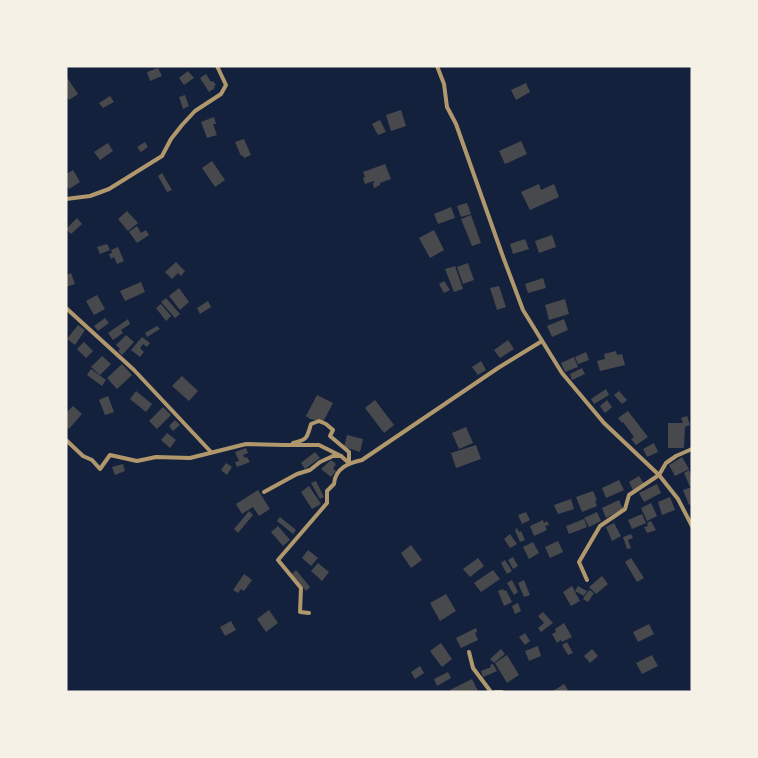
<svg xmlns="http://www.w3.org/2000/svg" width="758" height="758" font-family="Spectral,serif">
<style>
.building{fill:#48494c}
.lines{fill:none;stroke-linecap:round;stroke-linejoin:round}
.minor{stroke:#b1986c;stroke-width:4}
</style>
<rect width="100%" height="100%" fill="#14213d"/>
<g class="building">
<path d="M158,68l4,8 -12,5 -3,-9z"/>
<path d="M188,71l6,7 -10,7 -5,-7z"/>
<path d="M206,74l5,8 2,-1 3,4 -2,1 1,2 -6,4 -9,-14z"/>
<path d="M68,79l10,15 -9,6 -3,-4v-16z"/>
<path d="M526,83l4,9 -14,8 -5,-10z"/>
<path d="M185,95l4,11 -6,3 -4,-12z"/>
<path d="M110,96l4,6 -11,6 -4,-5z"/>
<path d="M401,110l5,16 -15,5 -5,-16z"/>
<path d="M214,117l2,7h-3l4,11 -10,3 -6,-16z"/>
<path d="M380,120l6,12 -8,3 -6,-11z"/>
<path d="M244,139l7,16 -7,3 -2,-3 -1,1 -6,-14z"/>
<path d="M521,141l6,13 -22,10 -6,-13z"/>
<path d="M145,142l3,5 -7,5 -4,-5z"/>
<path d="M108,143l5,8 -13,9 -6,-8z"/>
<path d="M212,161l13,19 -10,7 -13,-19z"/>
<path d="M385,164l6,15 -11,4v2l-6,3 -1,-5 2,-1 -1,-1 -9,3 -2,-6 2,-1 -2,-5z"/>
<path d="M73,170l7,12 -11,7 -3,-5v-10z"/>
<path d="M162,173l10,17 -5,2 -9,-16z"/>
<path d="M539,184l2,6 13,-6 5,13 -29,13 -9,-18z"/>
<path d="M467,203l4,11 -10,3 -4,-11z"/>
<path d="M451,207l4,11 -17,6 -4,-10z"/>
<path d="M127,211l11,12 -10,8 -10,-12z"/>
<path d="M471,215l10,28 -9,3 -11,-27z"/>
<path d="M77,218l5,6 -11,10 -5,-5z"/>
<path d="M137,226l4,7 5,-3 3,5 -12,8 -8,-11z"/>
<path d="M434,230l10,20 -14,8 -11,-20z"/>
<path d="M552,235l4,12 -17,6 -4,-12z"/>
<path d="M525,239l4,10 -16,5 -3,-10z"/>
<path d="M107,244l3,6 -10,4 -3,-7z"/>
<path d="M118,247l6,14 -7,3 -3,-7 -3,2 -2,-5 3,-1 -1,-3z"/>
<path d="M176,262l9,9 -4,5 -3,-3 -6,6 -7,-7z"/>
<path d="M468,263l6,17 -11,4 -6,-17z"/>
<path d="M455,266l8,23 -9,3 -9,-23z"/>
<path d="M71,273l4,11 -9,3v-12z"/>
<path d="M543,278l3,10 -18,5 -3,-9z"/>
<path d="M444,281l6,9 -6,3 -5,-9z"/>
<path d="M141,282l4,10 -20,9 -5,-10z"/>
<path d="M499,286l7,21 -9,3 -7,-22z"/>
<path d="M179,288l10,14 -9,8 -11,-14z"/>
<path d="M97,295l8,14 -11,6 -8,-14z"/>
<path d="M166,298l14,16 -5,4 -14,-16z"/>
<path d="M565,299l4,15 -20,6 -4,-15z"/>
<path d="M208,301l3,6 -11,7 -3,-6z"/>
<path d="M161,304l10,12 -5,5 -10,-13z"/>
<path d="M105,318l4,5 -11,8 -4,-5z"/>
<path d="M128,319l2,5 -9,6 2,3 -10,7 -5,-7z"/>
<path d="M564,319l4,11 -16,7 -5,-11z"/>
<path d="M78,325l7,5 -10,15 -8,-6z"/>
<path d="M157,326l3,3 -13,8 -2,-4z"/>
<path d="M126,335l8,7 -12,13 -4,-4 2,-2 -4,-4z"/>
<path d="M142,337l8,6 -3,4 -4,-3 -3,4 4,4 -4,5 -9,-7z"/>
<path d="M508,340l6,9 -14,9 -6,-8z"/>
<path d="M84,342l9,9 -7,7 -9,-9z"/>
<path d="M616,351l1,4 5,-1 3,11 -25,6 -3,-10 8,-2 -1,-5z"/>
<path d="M586,352l3,8 -11,4 -3,-7z"/>
<path d="M102,356l9,8 -11,11 -9,-8z"/>
<path d="M574,357l4,10 -13,5 -4,-9z"/>
<path d="M481,361l5,9 -8,5 -6,-8z"/>
<path d="M122,364l10,11 -15,14 -10,-11z"/>
<path d="M582,368l3,6 -13,6 -2,-6z"/>
<path d="M91,369l15,11 -4,6 -15,-11z"/>
<path d="M182,376l16,15 -9,10 -17,-15z"/>
<path d="M606,389l3,6 -15,9 -3,-5z"/>
<path d="M136,391l16,13 -6,8 -16,-13z"/>
<path d="M619,391l8,9 -5,4 -8,-9z"/>
<path d="M317,395l16,8 -10,19 -13,-3 -4,-3z"/>
<path d="M108,396l6,16 -9,3 -6,-15z"/>
<path d="M375,400l19,25 -10,8 -19,-25z"/>
<path d="M607,400l5,7 -7,6 -5,-7z"/>
<path d="M73,406l9,8 -13,15 -3,-3v-13z"/>
<path d="M163,407l8,8 -14,14 -8,-8z"/>
<path d="M628,411l20,26 -12,8 -5,-6 3,-2 -11,-15 -1,1 -4,-5z"/>
<path d="M687,416l3,9 -5,2 -1,21h-16v-25h15l-2,-5z"/>
<path d="M175,420l5,5 -7,6 -4,-5z"/>
<path d="M466,427l7,16 -14,6 -7,-16z"/>
<path d="M167,433l9,7 -6,8 -9,-8z"/>
<path d="M347,435l16,4 -3,13 -16,-5z"/>
<path d="M654,443l4,9 -11,5 -4,-8z"/>
<path d="M476,445l5,14 -25,9 -5,-15z"/>
<path d="M246,448l2,5 -5,2 2,3 2,-1 3,5 -13,5 -2,-5 4,-1 -4,-9z"/>
<path d="M315,452l5,6 -15,11 -4,-6z"/>
<path d="M682,457l7,12 -14,7 -6,-11z"/>
<path d="M331,460l5,4 -3,5 3,2 -5,6 -10,-8z"/>
<path d="M226,463l6,4 -5,8 -6,-5z"/>
<path d="M123,464l2,7 -10,4 -3,-8z"/>
<path d="M689,470l3,7v9l-2,1 -6,-14z"/>
<path d="M639,476l5,8 -11,6 -4,-8z"/>
<path d="M619,480l5,10 -18,8 -4,-10z"/>
<path d="M316,481l8,16 -4,2 -9,-16z"/>
<path d="M657,484l4,9 -17,9 -5,-9z"/>
<path d="M309,486l12,18 -9,5 -11,-17z"/>
<path d="M692,487v17l-3,1 -6,-15z"/>
<path d="M258,490l12,19 -11,7 -6,-9 -11,7 -6,-10z"/>
<path d="M593,491l4,9 -2,1 2,5 -15,6 -6,-15z"/>
<path d="M670,497l5,13 -13,5 -4,-13z"/>
<path d="M571,499l3,10 -16,5 -4,-9z"/>
<path d="M619,500l4,9 -17,9 -4,-10z"/>
<path d="M651,503l6,13 -10,5 -6,-13z"/>
<path d="M249,511l4,4 -15,18 -4,-4z"/>
<path d="M526,512l4,8 -8,4 -4,-9z"/>
<path d="M597,512l4,9 -12,6 -5,-9z"/>
<path d="M642,514l4,9 -14,6 -4,-9z"/>
<path d="M280,517l16,13 -3,4 -16,-13z"/>
<path d="M584,519l3,8 -18,7 -3,-8z"/>
<path d="M543,520l1,3 3,-2 2,4 -4,1 2,4 -13,6 -4,-10z"/>
<path d="M651,521l5,9 -9,3 -3,-6 4,-1 -1,-3z"/>
<path d="M614,523l7,13 -9,5 -6,-14z"/>
<path d="M278,526l12,14 -7,6 -12,-14z"/>
<path d="M517,528l2,4 2,-1 4,9 -5,2 -5,-12z"/>
<path d="M510,534l7,10 -7,4 -6,-9z"/>
<path d="M631,534l2,4 -5,2 3,8 -4,1 -4,-12z"/>
<path d="M558,541l5,11 -13,6 -5,-11z"/>
<path d="M533,542l6,11 -10,6 -6,-12z"/>
<path d="M411,545l11,15 -11,8 -10,-15z"/>
<path d="M308,550l10,8 -7,8 -9,-8z"/>
<path d="M513,557l5,9 -5,3 -5,-9z"/>
<path d="M478,558l6,8 -14,11 -7,-8z"/>
<path d="M631,558l13,20 -7,4 -12,-20z"/>
<path d="M505,560l7,11 -5,3 -6,-11z"/>
<path d="M318,563l11,9 -7,9 -11,-10z"/>
<path d="M296,570l14,17 -4,4 -14,-17z"/>
<path d="M493,570l7,9 -19,13 -7,-9z"/>
<path d="M244,574l8,6 -8,11 -3,-2 -3,4 -5,-3z"/>
<path d="M602,576l6,8 -12,10 -7,-7z"/>
<path d="M512,580l6,12 -4,3 -7,-12z"/>
<path d="M524,580l6,15 -6,2 -6,-14z"/>
<path d="M572,586l8,15 -9,5 -8,-14z"/>
<path d="M578,586l9,5 -3,5 -9,-5z"/>
<path d="M503,589l1,2 2,-1 6,12 -8,4 -6,-15z"/>
<path d="M589,590l5,3 -6,9 -5,-3z"/>
<path d="M446,594l10,17 -16,10 -10,-18z"/>
<path d="M518,603l3,8 -6,3 -3,-8z"/>
<path d="M269,610l9,13 -12,9 -9,-13z"/>
<path d="M543,612l10,11 -12,9 -3,-4 6,-5 -6,-7z"/>
<path d="M231,621l5,9 -11,6 -5,-9z"/>
<path d="M564,623l8,14 -10,5 -1,-2 -4,3 -5,-9 4,-2 -1,-3z"/>
<path d="M649,624l5,10 -16,8 -5,-10z"/>
<path d="M476,628l1,4 -2,1 3,7 -17,8 -5,-10z"/>
<path d="M525,633l5,8 -5,4 -6,-8z"/>
<path d="M567,642l6,11 -5,2 -6,-10z"/>
<path d="M441,643l11,16 -10,8 -12,-16z"/>
<path d="M538,646l3,10 -12,5 -4,-10z"/>
<path d="M501,649l4,5 -11,9 -4,-4z"/>
<path d="M592,649l6,7 -8,7 -6,-7z"/>
<path d="M507,655l12,20 -12,8 -12,-20z"/>
<path d="M652,655l6,11 -16,8 -6,-11z"/>
<path d="M493,664l4,7 -14,6 -2,-6 10,-4 -1,-2z"/>
<path d="M420,666l4,7 -9,6 -4,-7z"/>
<path d="M448,672l3,6 -14,8 -3,-7z"/>
<path d="M472,679l6,12 -2,1h-25l-1,-2z"/>
<path d="M564,684l4,6 -3,2h-11l-1,-1z"/>
</g>
<g class="lines">
<g class="minor">
<path d="M437,66l7,18 3,23 9,17 46,130 21,56 39,63 42,50 55,52 19,24 14,27"/>
<path d="M66,199l24,-3 19,-7 53,-33 9,-17 11,-14 13,-14 26,-17 5,-9 -9,-19"/>
<path d="M66,308l68,62 77,82"/>
<path d="M66,440l17,16 9,4 8,9 10,-14 27,6 19,-4 34,1 56,-14 38,1h35l22,11"/>
<path d="M264,492l33,-18 13,-4 10,-8 13,-6h8l8,7v-11l-19,-16 3,-6 -7,-6 -7,-3 -8,3c-4,13 -3,16 -18,19"/>
<path d="M587,580l-8,-18 21,-36 25,-17 4,-14 30,-20 7,-12 10,-7 16,-7"/>
<path d="M309,613l-9,-1 1,-24 -23,-28 49,-57v-12l7,-7c1,-16 15,-21 28,-24l136,-92 44,-27"/>
<path d="M469,652l4,16 18,24"/>
<path d="M495,692h7"/>
</g>
</g>
<rect width="758" height="758" fill="none" stroke="#f6f1e7" stroke-width="135"/>
</svg>
